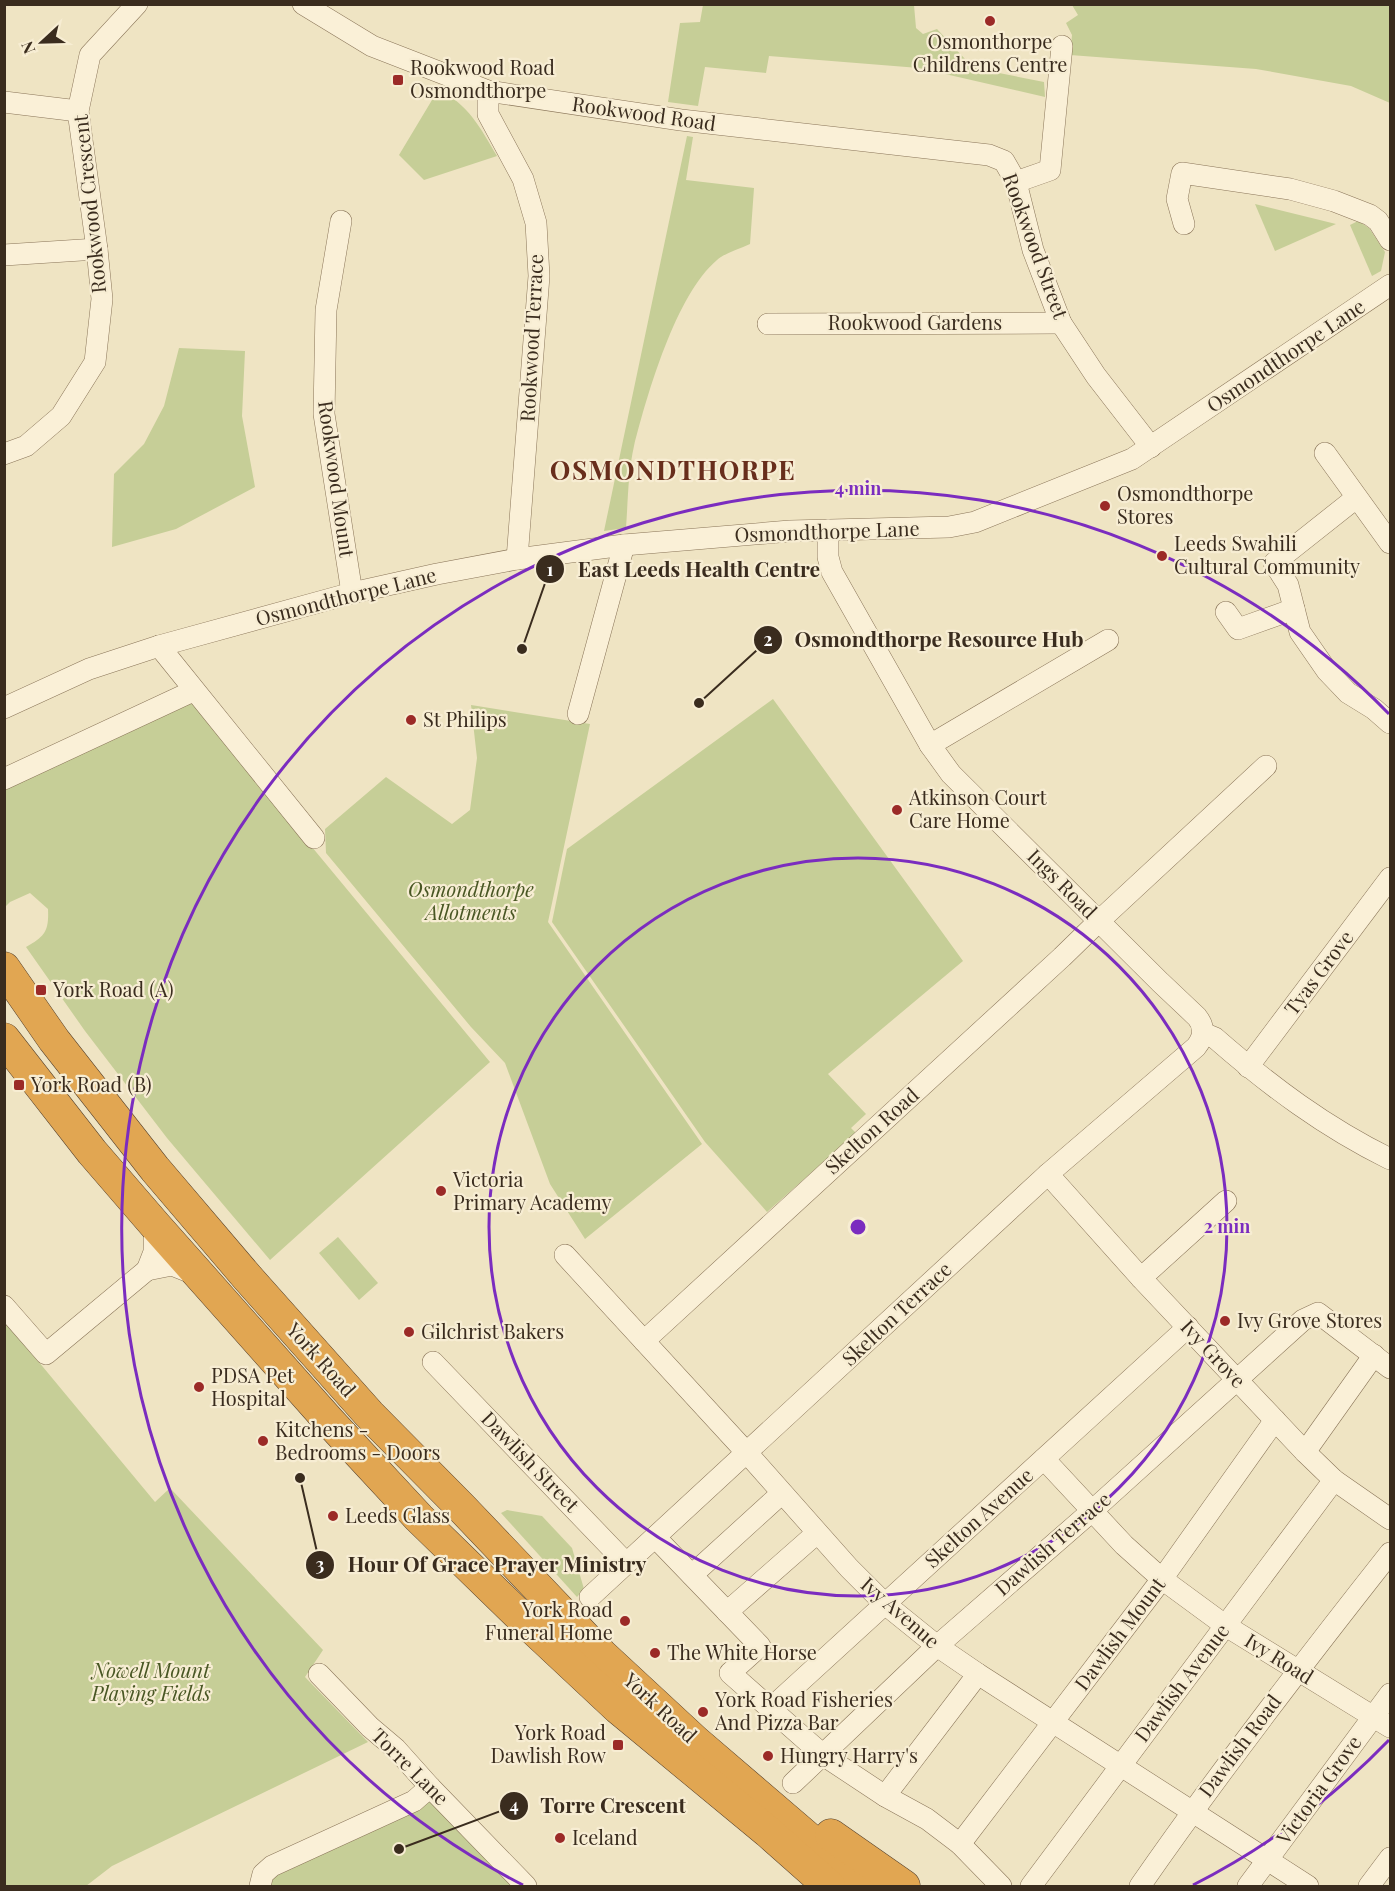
<svg xmlns="http://www.w3.org/2000/svg" width="1395" height="1891" font-family="'Playfair Display',serif">
<style>
.green{fill:#c6ce97}
.lines{fill:none;stroke-linecap:round;stroke-linejoin:round}
.minor-casing{stroke:#8a7559;stroke-width:22}
.highway-casing{stroke:#58432e;stroke-width:33}
.minor{stroke:#faf0d7;stroke-width:21}
.highway{stroke:#e1a652;stroke-width:32}
.ring{fill:none;stroke:#7b2cbf;stroke-width:3}
.poi-dot{fill:#9b2a27;stroke:#f7edd3;stroke-width:2}
.labels{text-anchor:middle;stroke-width:4.5;stroke-linejoin:round;paint-order:stroke}
.poi-label{font-size:20px;fill:#3a2c1e;stroke:#f7edd3;text-anchor:start}
.street-label{font-size:20px;fill:#3a2c1e;stroke:#f7edd3}
.park-label{font-size:20px;font-style:italic;fill:#495724;stroke:#f7edd3}
.district-label{font-size:26px;font-weight:bold;letter-spacing:1.5px;fill:#682e1c;stroke:#f7edd3}
.centre{fill:#7b2cbf;stroke:#f7edd3;stroke-width:3}
.ring-label{font-size:18px;text-anchor:middle;font-weight:bold;fill:#7b2cbf;stroke:#f7edd3;stroke-width:4.5;stroke-linejoin:round;paint-order:stroke}
.leader{fill:none;stroke:#3a2c1e;stroke-width:2}
.callout-dot{fill:#3a2c1e;stroke:#f7edd3;stroke-width:2}
.mark-label{font-size:18px;text-anchor:middle;font-weight:bold;fill:#fff}
.callout-label{font-size:21px;text-anchor:middle;font-weight:bold;fill:#3a2c1e;stroke:#f7edd3;stroke-width:4.5;stroke-linejoin:round;paint-order:stroke}
</style>
<rect width="100%" height="100%" fill="#efe4c3"/>
<g class="green">
<path d="M703,5h211l2,23 7,6 14,-5 28,30 24,12 55,11 1,15 -126,-29 -150,-12 -3,17 -61,-6 -7,39 -30,-4 12,-79 20,-1z"/>
<path d="M1072,5h318v98l-39,-17 -95,-17 -186,-14 2,-20 -6,-12 12,-8z"/>
<path d="M438,90c30,13 43,39 59,66l-73,24 -25,-25z"/>
<path d="M687,136l6,1 -7,43 68,8 -4,56c-11,5 -25,9 -33,16 -41,34 -70,135 -83,186 -6,26 -6,55 -8,82l-22,3z"/>
<path d="M1255,204l81,20 -61,27z"/>
<path d="M1358,221l11,7 16,24 -4,19 -9,5 -22,-51z"/>
<path d="M179,348l66,3 -3,65 13,71 -79,42 -64,18 2,-73 30,-30 20,-38z"/>
<path d="M773,699l190,262 -135,113 38,40 -15,14 5,5 -89,79 -62,-70 -153,-220 15,-73z"/>
<path d="M191,701l299,361 -220,198 -103,-122 -82,-107 -59,-84c19,-11 23,-16 22,-38l-18,-16 -20,9 -5,5v-120z"/>
<path d="M471,705l119,19 -42,198 154,222 -117,95 -35,-55 -45,-121 -34,-36 -145,-174 -1,-24 61,-52 66,47 18,-14 7,-52z"/>
<path d="M338,1237l40,46 -19,17 -40,-47z"/>
<path d="M4,1320l151,182 15,-14 153,162 -18,27 63,65 -256,124 -26,20h-81z"/>
<path d="M507,1510l35,6 30,32 12,41 -7,8 -76,-84z"/>
<path d="M430,1787l96,99h-266l3,-12z"/>
</g>
<g class="lines">
<g class="minor-casing">
<g id="minor">
<path d="M303,4l69,42 116,45 193,29 308,35 15,6 12,21 17,68 28,73 35,53 55,71"/>
<path d="M488,91v23l35,65 13,44 3,53 -22,283"/>
<path d="M4,102l74,9"/>
<path d="M1016,182l34,-12 12,-124"/>
<path d="M341,221l-15,89 -2,104 28,179"/>
<path d="M1184,224l-7,-25 5,-26 108,16 44,12 36,14 8,6 12,19"/>
<path d="M4,255l93,-6"/>
<path d="M768,324l293,-1"/>
<path d="M1325,453l65,90"/>
<path d="M4,454l22,-8 35,-30 34,-54 7,-63 -5,-50 -19,-138 12,-56 47,-51"/>
<path d="M1356,498l-82,65 14,22 12,47 27,39 21,22 26,16 16,14"/>
<path d="M1226,612l12,17 56,-20"/>
<path d="M159,646l155,192"/>
<path d="M4,708l85,-39 70,-23 193,-53 85,-19 80,-15 107,-14 166,-14 159,-4 26,-5 157,-63 258,-174"/>
<path d="M578,714l46,-169"/>
<path d="M930,745l178,-105"/>
<path d="M4,779l189,-88"/>
<path d="M1203,1033l12,5c55,48 110,89 175,121"/>
<path d="M1248,1067l142,-189"/>
<path d="M1048,1174l93,104 164,174 29,28 56,39"/>
<path d="M155,1225l-1,27 -7,18 25,-5 25,10"/>
<path d="M565,1255l182,198 102,115 36,36 52,42 41,28 330,212"/>
<path d="M1141,1278l85,-77"/>
<path d="M4,1306l42,48 101,-84"/>
<path d="M644,1341l418,-384 37,-36 167,-155"/>
<path d="M433,1362l193,201"/>
<path d="M1305,1452l69,-97"/>
<path d="M1044,1459l80,86 38,34 64,47 164,101"/>
<path d="M655,1537l105,109 -30,27 93,82 62,41 42,23 33,25 41,42"/>
<path d="M692,1575l89,-81"/>
<path d="M590,1597l458,-423 148,-127c8,-10 9,-20 1,-30l-37,-35 -209,-208 -21,-29 -98,-173 -4,-15v-27"/>
<path d="M727,1612l90,-79"/>
<path d="M319,1674l51,53 26,22 34,38 96,99"/>
<path d="M770,1709l418,-382"/>
<path d="M793,1783l144,-137 155,-135 211,-191 15,-7 72,55"/>
<path d="M885,1796l93,-122"/>
<path d="M960,1844l202,-265 113,-159"/>
<path d="M260,1886l3,-12 9,-8 142,-65 16,-14"/>
<path d="M1031,1886l303,-406"/>
<path d="M1140,1886c79,-114 164,-224 250,-333"/>
<path d="M1248,1886l142,-192"/>
<path d="M1369,1886l21,-28"/>
</g>
</g>
<g class="highway-casing">
<g id="highway">
<path d="M4,968l50,72 101,129 92,108 122,137 93,94 139,146 95,88 168,144"/>
<path d="M4,1039l88,113 63,73 174,196 90,97 107,104 92,86 150,124 61,54"/>
<path d="M831,1835l73,51"/>
</g>
</g>
<use href="#minor" class="minor"/>
<use href="#highway" class="highway"/>
</g>
<g class="ring">
<circle cx="858" cy="1227" r="369"/>
<path d="M1389 1740A738 738 0 0 1 1193 1885M523 1885A738 738 0 1 1 1389 714"/>
</g>
<g class="poi-dot">
<circle cx="990" cy="21" r="6"/>
<rect x="392" y="74" width="12" height="12" rx="3"/>
<circle cx="1105" cy="506" r="6"/>
<circle cx="1162" cy="556" r="6"/>
<circle cx="411" cy="720" r="6"/>
<circle cx="897" cy="810" r="6"/>
<rect x="35" y="984" width="12" height="12" rx="3"/>
<rect x="13" y="1079" width="12" height="12" rx="3"/>
<circle cx="441" cy="1191" r="6"/>
<circle cx="1225" cy="1321" r="6"/>
<circle cx="409" cy="1332" r="6"/>
<circle cx="199" cy="1387" r="6"/>
<circle cx="263" cy="1441" r="6"/>
<circle cx="333" cy="1516" r="6"/>
<circle cx="625" cy="1621" r="6"/>
<circle cx="655" cy="1653" r="6"/>
<circle cx="703" cy="1712" r="6"/>
<rect x="612" y="1739" width="12" height="12" rx="3"/>
<circle cx="768" cy="1756" r="6"/>
<circle cx="560" cy="1838" r="6"/>
</g>
<g class="labels">
<g class="poi-label">
<text x="990" y="49" text-anchor="middle">Osmonthorpe<tspan x="990" dy="23">Childrens Centre</tspan></text>
<text x="410" y="75">Rookwood Road<tspan x="410" dy="23">Osmondthorpe</tspan></text>
<text x="1117" y="501">Osmondthorpe<tspan x="1117" dy="23">Stores</tspan></text>
<text x="1174" y="551">Leeds Swahili<tspan x="1174" dy="23">Cultural Community</tspan></text>
<text x="423" y="727">St Philips</text>
<text x="909" y="805">Atkinson Court<tspan x="909" dy="23">Care Home</tspan></text>
<text x="53" y="997">York Road (A)</text>
<text x="31" y="1092">York Road (B)</text>
<text x="453" y="1187">Victoria<tspan x="453" dy="23">Primary Academy</tspan></text>
<text x="1237" y="1328">Ivy Grove Stores</text>
<text x="421" y="1339">Gilchrist Bakers</text>
<text x="211" y="1383">PDSA Pet<tspan x="211" dy="23">Hospital</tspan></text>
<text x="275" y="1437">Kitchens -<tspan x="275" dy="23">Bedrooms - Doors</tspan></text>
<text x="345" y="1523">Leeds Glass</text>
<text x="613" y="1617" text-anchor="end">York Road<tspan x="613" dy="23">Funeral Home</tspan></text>
<text x="667" y="1660">The White Horse</text>
<text x="715" y="1707">York Road Fisheries<tspan x="715" dy="23">And Pizza Bar</tspan></text>
<text x="606" y="1740" text-anchor="end">York Road<tspan x="606" dy="23">Dawlish Row</tspan></text>
<text x="780" y="1763">Hungry Harry's</text>
<text x="572" y="1845">Iceland</text>
</g>
<g class="street-label">
<text transform="translate(644 114) rotate(8)" y="7">Rookwood Road</text>
<text transform="translate(90 204) rotate(-96)" y="7">Rookwood Crescent</text>
<text transform="translate(1035 246) rotate(70)" y="7">Rookwood Street</text>
<text x="915" y="330">Rookwood Gardens</text>
<text transform="translate(532 338) rotate(-87)" y="7">Rookwood Terrace</text>
<text transform="translate(1286 356) rotate(-34)" y="7">Osmondthorpe Lane</text>
<text transform="translate(336 479) rotate(82)" y="7">Rookwood Mount</text>
<text transform="translate(827 532) rotate(-2)" y="7">Osmondthorpe Lane</text>
<text transform="translate(346 597) rotate(-14)" y="7">Osmondthorpe Lane</text>
<text transform="translate(1062 884) rotate(45)" y="7">Ings Road</text>
<text transform="translate(1319 973) rotate(-53)" y="7">Tyas Grove</text>
<text transform="translate(872 1131) rotate(-42)" y="7">Skelton Road</text>
<text transform="translate(897 1314) rotate(-43)" y="7">Skelton Terrace</text>
<text transform="translate(1213 1354) rotate(47)" y="7">Ivy Grove</text>
<text transform="translate(321 1360) rotate(48)" y="7">York Road</text>
<text transform="translate(530 1462) rotate(46)" y="7">Dawlish Street</text>
<text transform="translate(979 1518) rotate(-42)" y="7">Skelton Avenue</text>
<text transform="translate(1053 1544) rotate(-41)" y="7">Dawlish Terrace</text>
<text transform="translate(900 1613) rotate(41)" y="7">Ivy Avenue</text>
<text transform="translate(1120 1634) rotate(-53)" y="7">Dawlish Mount</text>
<text transform="translate(1279 1659) rotate(32)" y="7">Ivy Road</text>
<text transform="translate(1182 1683) rotate(-53)" y="7">Dawlish Avenue</text>
<text transform="translate(660 1708) rotate(43)" y="7">York Road</text>
<text transform="translate(1240 1746) rotate(-53)" y="7">Dawlish Road</text>
<text transform="translate(410 1767) rotate(45)" y="7">Torre Lane</text>
<text transform="translate(1319 1790) rotate(-54)" y="7">Victoria Grove</text>
</g>
<g class="park-label">
<text x="471" y="897">Osmondthorpe<tspan x="471" dy="23">Allotments</tspan></text>
<text x="151" y="1678">Nowell Mount<tspan x="151" dy="23">Playing Fields</tspan></text>
</g>
<g class="district-label">
<text x="673" y="480">OSMONDTHORPE</text>
</g>
</g>
<circle cx="858" cy="1227" r="9" class="centre"/>
<g class="ring-label">
<text x="858" y="495">4 min</text>
<text x="1227" y="1233">2 min</text>
</g>
<path class="leader" d="M522 649L550 569M699 703L768 640M300 1478L320 1565M399 1849L514 1806"/>
<g class="callout-dot">
<circle cx="522" cy="649" r="6"/>
<circle cx="699" cy="703" r="6"/>
<circle cx="300" cy="1478" r="6"/>
<circle cx="399" cy="1849" r="6"/>
<circle cx="550" cy="569" r="15"/>
<circle cx="768" cy="640" r="15"/>
<circle cx="320" cy="1565" r="15"/>
<circle cx="514" cy="1806" r="15"/>
</g>
<g class="mark-label">
<text x="550" y="576">1</text>
<text x="768" y="646">2</text>
<text x="320" y="1571">3</text>
<text x="514" y="1812">4</text>
</g>
<g class="callout-label">
<text x="699" y="577">East Leeds Health Centre</text>
<text x="939" y="647">Osmondthorpe Resource Hub</text>
<text x="497" y="1572">Hour Of Grace Prayer Ministry</text>
<text x="613" y="1813">Torre Crescent</text>
</g>
<rect width="1395" height="1891" fill="none" stroke="#3a2c1e" stroke-width="12"/>
<g transform="translate(42 42) rotate(248)" stroke="#f7edd3" stroke-width="4.5" paint-order="stroke">
<path d="M0-4.5L10 22L0 15L-10 22Z" fill="#3a2c1e"/>
<text y="-9" font-size="16" font-weight="bold" text-anchor="middle" fill="#3a2c1e">N</text>
</g>
</svg>
